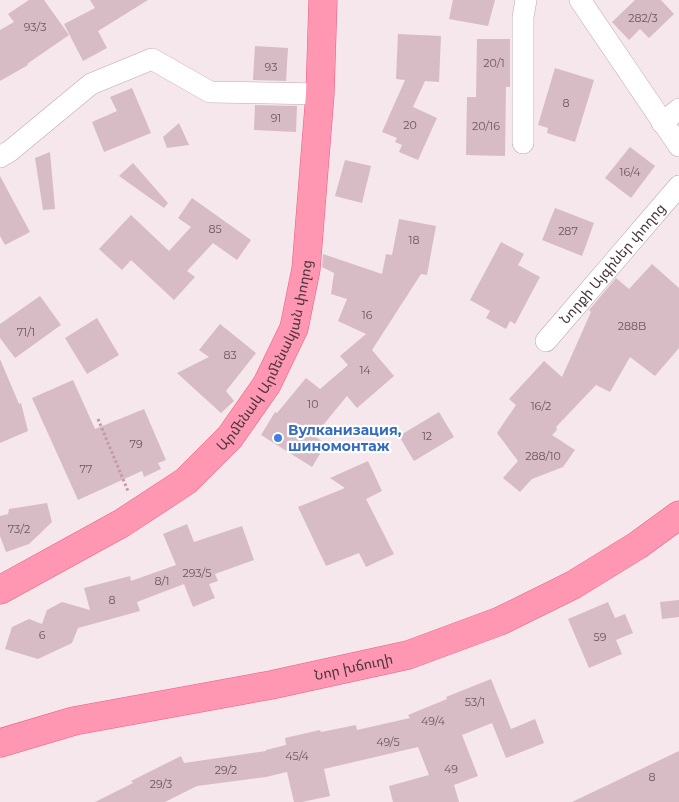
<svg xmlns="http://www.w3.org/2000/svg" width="679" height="802" font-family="Montserrat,'Noto Sans Armenian',sans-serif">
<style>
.building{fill:#d7bcc6}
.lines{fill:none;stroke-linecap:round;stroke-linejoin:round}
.minor-casing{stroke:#c1a9b1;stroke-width:22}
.major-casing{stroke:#ec5e86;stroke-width:29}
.path{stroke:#c499a7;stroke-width:3;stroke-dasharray:2.5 2.5;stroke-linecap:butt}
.minor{stroke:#fff;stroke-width:21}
.major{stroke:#ff96b2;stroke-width:28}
.shop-dot{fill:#3f7fe0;stroke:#fff;stroke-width:2}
.labels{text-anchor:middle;stroke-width:4.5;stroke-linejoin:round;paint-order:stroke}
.number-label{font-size:11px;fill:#6c575e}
.street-label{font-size:14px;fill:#48353c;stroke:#fff}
.shop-label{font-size:14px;font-weight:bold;fill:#366cbe;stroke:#fff;text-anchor:start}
</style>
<rect width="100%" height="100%" fill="#f5e7eb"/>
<g class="building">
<path d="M29,0h15l25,35 -42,29 1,1 -28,16v-51l14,-8 -6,-8z"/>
<path d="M90,0h58l-50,31 9,17 -24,13 -19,-37 31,-16z"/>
<path d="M453,0h42l-7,26 -39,-7z"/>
<path d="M635,0h26l13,14 -25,24 -9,-9 -11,11 -17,-18z"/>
<path d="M398,34l43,2 -2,46 -14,-1 -12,26 24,11 -19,42 -19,-8 3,-7 -7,-3 2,-4 -15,-6 23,-52 -9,-1z"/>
<path d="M477,39h33v48h-4l-1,69 -39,-1 1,-58h9z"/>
<path d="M255,46l33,2 -2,33 -33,-1z"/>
<path d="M555,68l39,12 -19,62 -28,-9 1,-5 -10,-3z"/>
<path d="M132,88l19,45 -47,19 -12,-30 25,-11 -7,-14z"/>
<path d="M255,105l42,1 -1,26 -42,-2z"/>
<path d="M179,123l10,22 -22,3 -4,-11z"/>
<path d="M630,147l25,19 -24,32 -26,-20z"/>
<path d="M50,152l5,57 -12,1 -8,-52z"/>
<path d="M345,160l26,6 -9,37 -27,-7z"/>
<path d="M133,163l35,40 -4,5 -45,-32z"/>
<path d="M0,176l30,56 -25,13 -5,-9z"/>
<path d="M192,198l59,42 -14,20 -24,-17 -26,28 8,6 -21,23 -43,-40 -9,10 -23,-21 32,-34 38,36 22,-24 -13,-9z"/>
<path d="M555,208l39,15 -12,33 -40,-16z"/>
<path d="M399,219l37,7 -9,49 -6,-1 -49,76 22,26 -37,32 -10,-12 -33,40 12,8 -14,23 -51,-32 14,-23 2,1 29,-35 14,11 28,-24 -8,-9 26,-22 -28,-13 9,-22 -16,-5 3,-21 -12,-6 1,-13 59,20 4,-20 6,1z"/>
<path d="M501,242l23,12 -6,11 22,12 -25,47 -5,-3 -4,8 -20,-11 4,-7 -20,-11z"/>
<path d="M652,264l27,24v60l-24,28 -25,-19 -20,35 -14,-7 -40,42 1,3 -5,5 23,15 -12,17 -31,12 -12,13 -17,-14 15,-17 -21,-28 19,-28 -7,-6 35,-38 18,16 29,-65 -2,-2 27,-32 13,11z"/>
<path d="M40,296l21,29 -46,33 -15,-20v-14z"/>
<path d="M97,318l22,37 -32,19 -22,-36z"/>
<path d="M220,324l36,29 -30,38 8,10 -13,12 -44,-40 32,-16 -10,-7z"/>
<path d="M0,359l19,45 2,-1 7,28 -28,12z"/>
<path d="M73,380l22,49 49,-20 22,51 -8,3 3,6 -17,8 -2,-6 -64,29 -46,-102z"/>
<path d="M439,412l15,25 -40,24 -15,-25z"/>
<path d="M368,461l14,30 -16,8 28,55 -28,13 -7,-14 -33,13 -28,-59 47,-19 -15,-10z"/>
<path d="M47,503l5,19 -23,22 -23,8 -6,-16v-20l8,-2 1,-5z"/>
<path d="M187,524l7,18 48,-16 12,34 -39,14 3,7 -9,3 6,14 -22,9 -9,-23 -47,18 3,9 -62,17 -6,15 -34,16 -33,-10 7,-22 17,-8 13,5 5,-14 15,-8 28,8 -6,-22 46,-12 1,5 45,-16 -13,-31z"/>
<path d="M679,600v17l-17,2 -2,-17z"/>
<path d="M608,602l7,16 10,-4 8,19 -17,7 6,14 -33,14 -21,-49z"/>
<path d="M491,679l20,50 24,-10 9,24 -38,15 -14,-35 -30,12 16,41 -24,9 5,17h-66l-4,-16 40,-11 -11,-28 -94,22 6,27 -28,6h-8l-7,-30 -21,5 -69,9 -32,16h-70l38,-19 -2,-2 50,-25 3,7 82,-12v-1l20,-5 -1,-7 35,-8 1,2 35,-7 1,5 53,-12 -2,-3 39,-16 -1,-2z"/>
<path d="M679,751v51h-107z"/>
</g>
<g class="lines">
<g class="minor-casing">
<g id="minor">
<path d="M580,0l99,146"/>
<path d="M662,123l17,-14"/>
<path d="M523,143v-126l3,-17"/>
<path d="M0,157l10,-6 81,-67 61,-25 58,33 110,2"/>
<path id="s1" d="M546,341l133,-155"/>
</g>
</g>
<g class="major-casing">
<g id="major">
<path id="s2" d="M0,590l122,-67 64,-42 44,-44 37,-53 27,-56 12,-59 14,-175 3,-94"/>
<path id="s3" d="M0,743l74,-22 197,-36 137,-30 92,-34 73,-36 65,-40 41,-30"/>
</g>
</g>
<path class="path" d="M98,419l30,72"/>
<use href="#minor" class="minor"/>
<use href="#major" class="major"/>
</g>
<circle class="shop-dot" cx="278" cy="438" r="5"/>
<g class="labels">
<g class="number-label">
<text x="643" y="22">282/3</text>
<text x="35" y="31">93/3</text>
<text x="494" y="67">20/1</text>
<text x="271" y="71">93</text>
<text x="566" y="107">8</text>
<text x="276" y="122">91</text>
<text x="410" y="129">20</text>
<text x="486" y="130">20/16</text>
<text x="630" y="176">16/4</text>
<text x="215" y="233">85</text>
<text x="568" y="235">287</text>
<text x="414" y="244">18</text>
<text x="367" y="319">16</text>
<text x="632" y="330">288B</text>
<text x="26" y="336">71/1</text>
<text x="230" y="359">83</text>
<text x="365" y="374">14</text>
<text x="313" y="408">10</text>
<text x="541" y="410">16/2</text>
<text x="427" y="440">12</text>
<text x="136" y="448">79</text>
<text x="543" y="460">288/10</text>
<text x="86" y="473">77</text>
<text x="19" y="533">73/2</text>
<text x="197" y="577">293/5</text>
<text x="162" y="585">8/1</text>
<text x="112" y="604">8</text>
<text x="42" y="639">6</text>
<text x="600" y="641">59</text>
<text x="475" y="706">53/1</text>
<text x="433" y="725">49/4</text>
<text x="388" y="746">49/5</text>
<text x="297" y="760">45/4</text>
<text x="451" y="773">49</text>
<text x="226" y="774">29/2</text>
<text x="652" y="781">8</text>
<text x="161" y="788">29/3</text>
</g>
<g class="street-label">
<text dy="5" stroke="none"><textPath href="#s1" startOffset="102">Նորքի Այգիներ փողոց</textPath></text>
<text dy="5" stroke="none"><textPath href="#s2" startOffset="368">Արմենակ Արմենակյան փողոց</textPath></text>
<text dy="5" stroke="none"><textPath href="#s3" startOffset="362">Նոր խճուղի</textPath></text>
</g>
<g class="shop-label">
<text x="288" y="435">Вулканизация,<tspan x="288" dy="16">шиномонтаж</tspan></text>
</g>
</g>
</svg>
